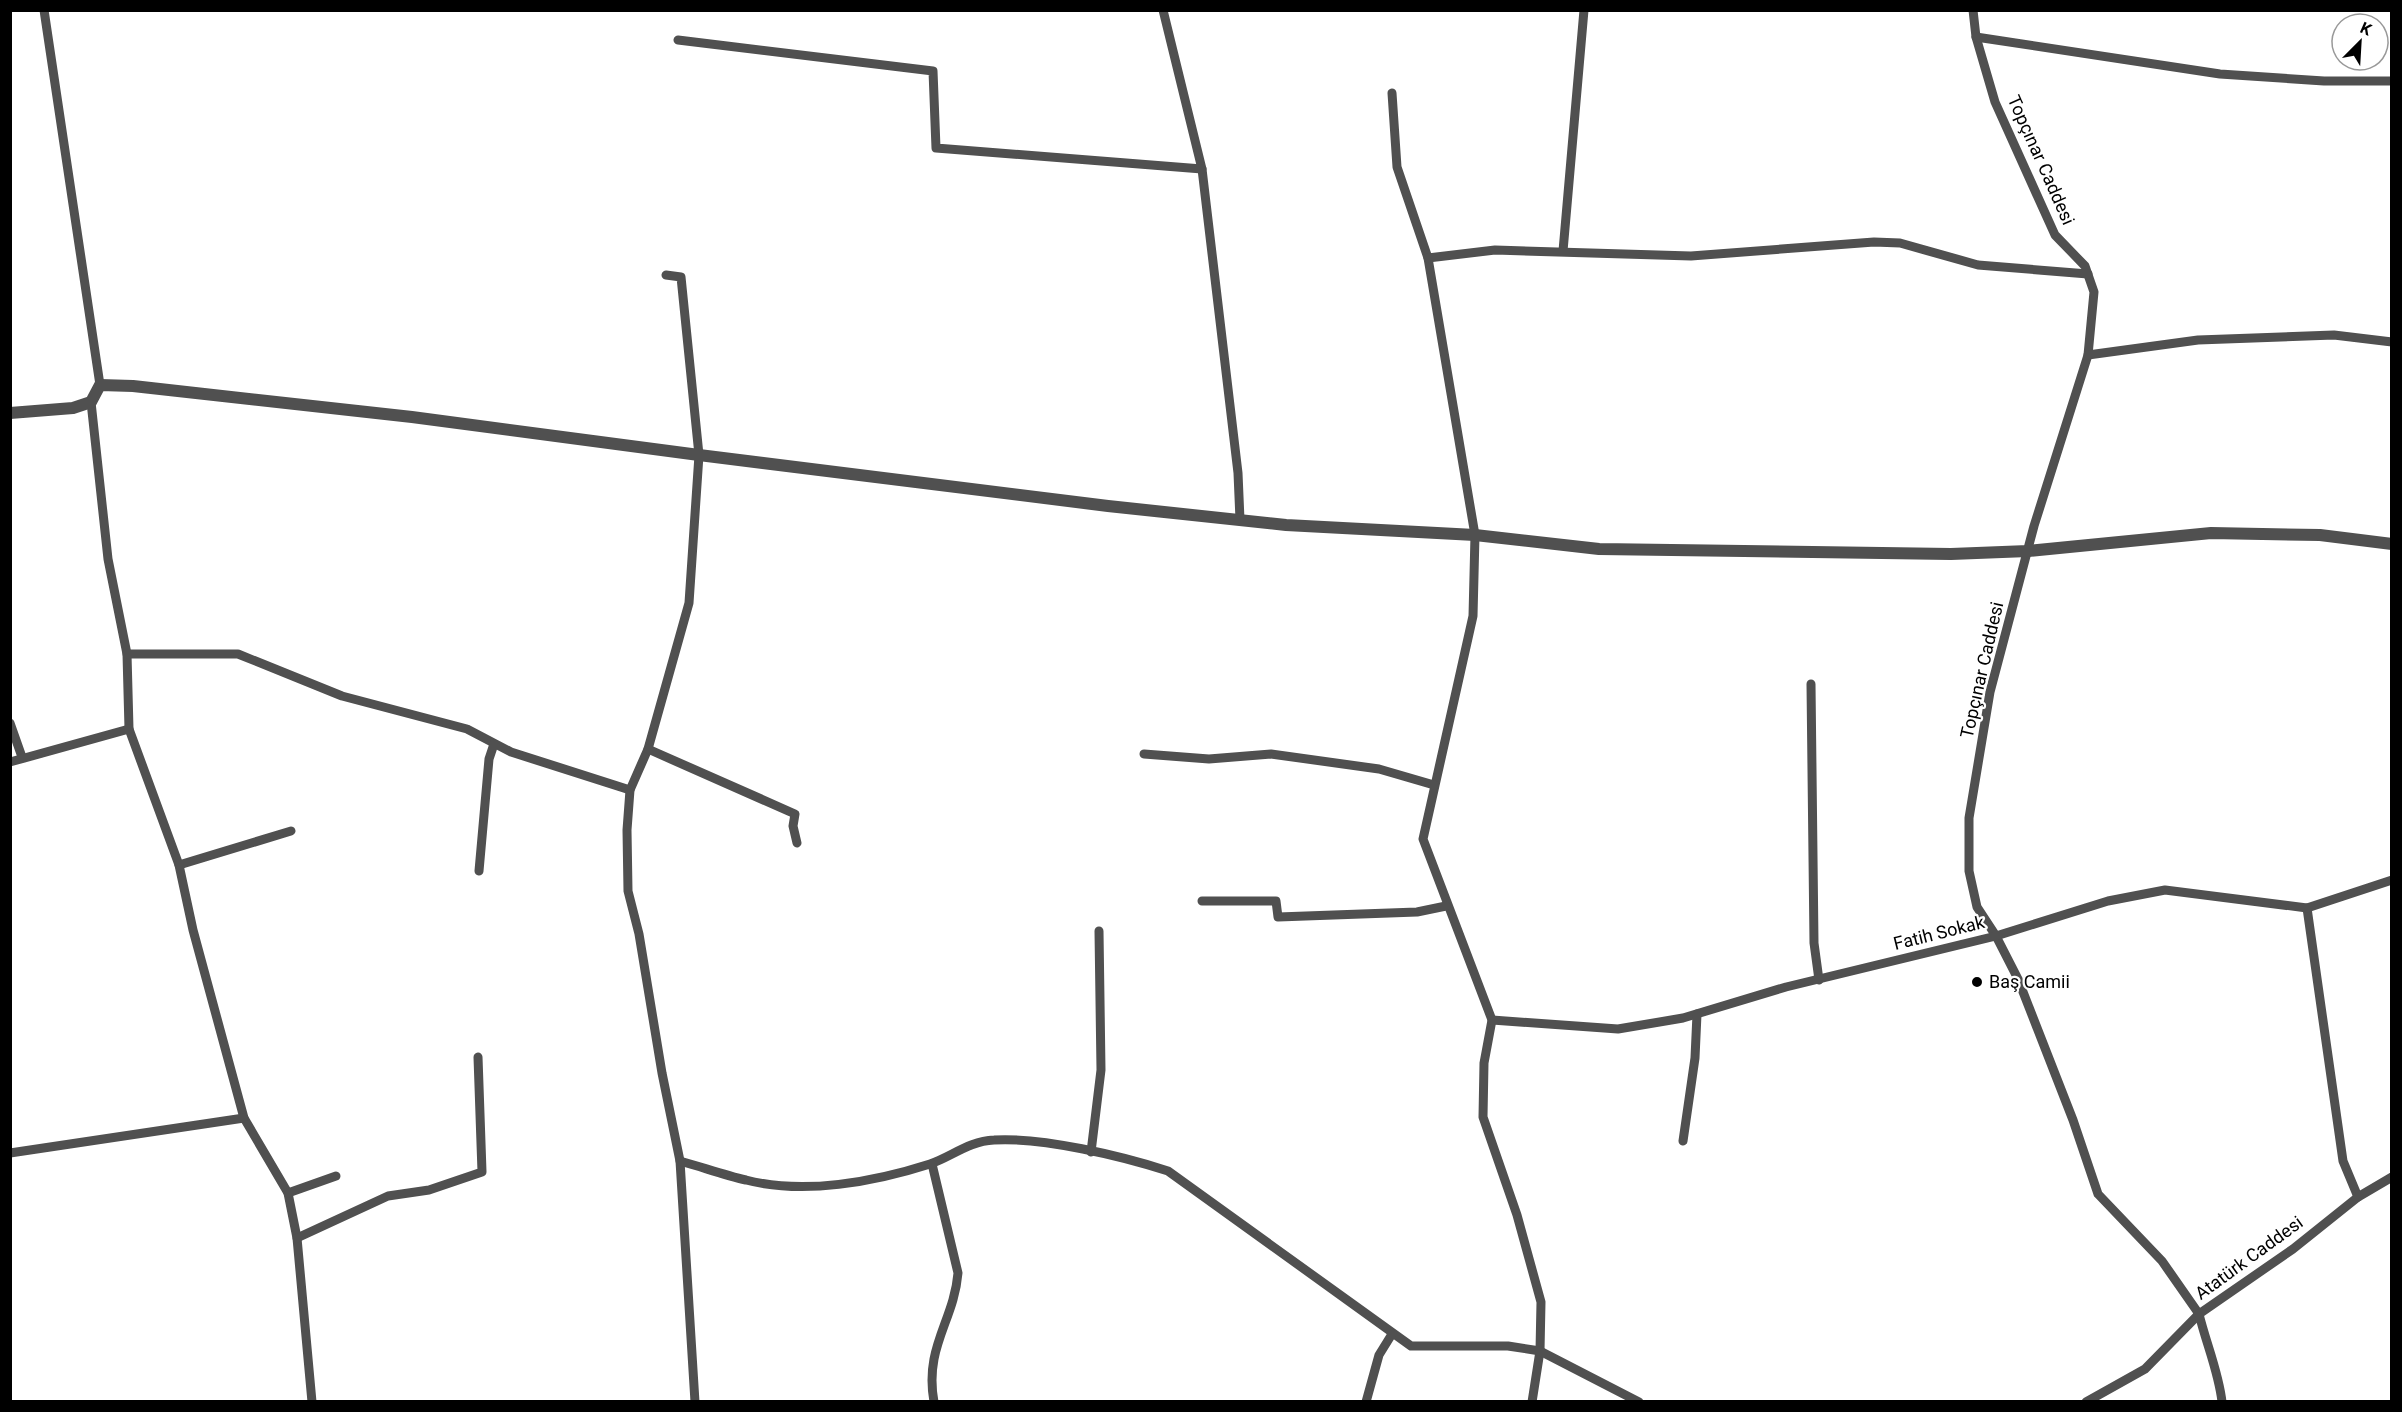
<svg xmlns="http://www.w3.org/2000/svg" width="2402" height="1412" font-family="Roboto,sans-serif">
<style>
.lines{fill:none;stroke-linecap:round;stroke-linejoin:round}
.minor{stroke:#505050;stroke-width:9}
.tertiary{stroke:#505050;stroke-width:12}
.poi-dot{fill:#000;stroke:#fff;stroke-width:2}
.labels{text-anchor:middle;stroke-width:4.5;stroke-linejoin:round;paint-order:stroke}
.street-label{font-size:18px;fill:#000;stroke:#fff}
.poi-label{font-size:18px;fill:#000;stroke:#fff;text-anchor:start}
</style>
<rect width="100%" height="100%" fill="#fff"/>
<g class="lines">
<g class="minor">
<path d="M44,10l56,375"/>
<path d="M1163,10l39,159 36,304 2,47"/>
<path d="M1973,10l3,27 19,65 60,133 30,31 9,26 -6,63 -54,171 -44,166 -21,126v53l8,36 19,29 22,43 55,141 25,74 64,67 37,53 -54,55 -59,33"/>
<path d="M1976,37l244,37 104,7h68"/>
<path d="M678,40l255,31 3,77 266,21"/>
<path d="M1392,93l5,74 31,91 47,277 -2,81 -50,223 69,181 -8,43 -1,54 34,98 24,87 -1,49 -8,51"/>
<path d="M1563,251l21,-241"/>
<path d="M1428,258l67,-8 196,6 183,-14 26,1 78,22 110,9"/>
<path d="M666,275l15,2 18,178 -10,148 -41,146 -18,41 -3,40 1,61 11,43 23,139 18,88 15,241"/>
<path d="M2088,355l110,-15 136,-5 58,7"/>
<path d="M91,402l17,157 19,95 2,75 50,136 14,65 51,188 44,75 9,45 15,164"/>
<path d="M127,654h111l104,42 125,33 44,23 119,38"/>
<path d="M1811,684l3,259 5,37"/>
<path d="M10,723l12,34"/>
<path d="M648,749l147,65 -2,12 4,17"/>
<path d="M1144,754l65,5 62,-5 108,15 55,16"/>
<path d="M10,762l119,-33"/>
<path d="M179,865l112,-34"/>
<path d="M479,871l10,-112 5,-15"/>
<path d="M1202,901h74l2,16 139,-5 29,-6"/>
<path d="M2307,908l36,253 15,36"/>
<path d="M1492,1020l126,9 65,-11 103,-31 210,-51 112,-35 57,-11 142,18 85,-28"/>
<path d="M1683,1141l12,-83 2,-44"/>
<path d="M1091,1152l10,-82 -2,-139"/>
<path d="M10,1153l234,-35"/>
<path d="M680,1161c22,6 44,14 66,19 58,15 128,2 184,-16 21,-7 39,-23 64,-24 48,-3 128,16 174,31l243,175h97l32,5 99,51"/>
<path d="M932,1164l26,109c-4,48 -34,74 -24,129"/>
<path d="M288,1193l48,-17"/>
<path d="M297,1238l91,-42 41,-6 53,-18 -4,-115"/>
<path d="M1366,1402l13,-47 13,-21"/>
<path d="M2222,1402c-3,-29 -16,-59 -23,-88l94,-65 65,-52 34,-20"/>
</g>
<path class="tertiary" d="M10,413l63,-5 18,-6 9,-17 33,1 279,31 287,38 409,51 178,19 189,10 124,14 352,5 77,-3 183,-18 109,2 72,9"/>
</g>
<circle class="poi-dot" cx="1977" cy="982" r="6"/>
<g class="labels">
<g class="street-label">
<text transform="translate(2041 160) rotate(66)" y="6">Topçınar Caddesi</text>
<text transform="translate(1982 670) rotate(-77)" y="6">Topçınar Caddesi</text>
<text transform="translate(1939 933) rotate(-14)" y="6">Fatih Sokak</text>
<text transform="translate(2249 1258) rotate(-36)" y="6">Atatürk Caddesi</text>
</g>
<g class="poi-label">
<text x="1989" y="988">Baş Camii</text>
</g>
</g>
<rect width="2402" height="1412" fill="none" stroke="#000000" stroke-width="24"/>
<g transform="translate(2360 42) rotate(24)"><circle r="28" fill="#ffffff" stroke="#999999" stroke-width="1.5"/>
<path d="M0-4.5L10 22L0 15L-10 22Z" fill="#000000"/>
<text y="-9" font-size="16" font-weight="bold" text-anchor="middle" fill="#000000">K</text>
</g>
</svg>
